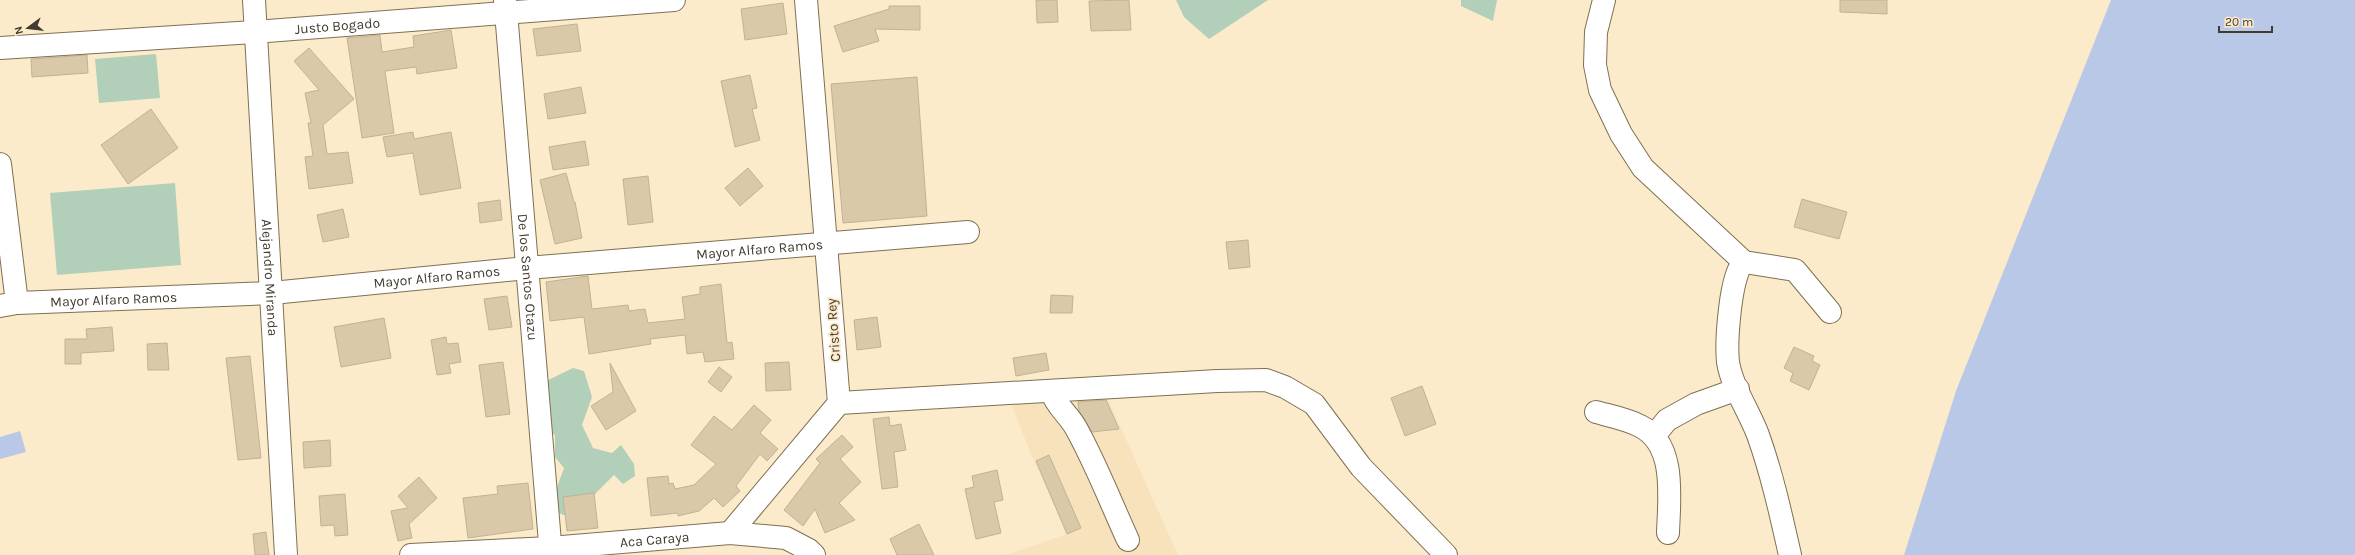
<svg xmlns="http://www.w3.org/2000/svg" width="2355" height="555" font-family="Karla,sans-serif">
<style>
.built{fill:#f7e2bb}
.green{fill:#b1cfb9}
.water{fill:#b9c8e6}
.building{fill:#d9c9a9;stroke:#c2b293}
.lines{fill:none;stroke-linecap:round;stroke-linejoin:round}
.minor-casing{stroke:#7e7052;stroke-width:24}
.minor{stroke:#fff;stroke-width:22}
.labels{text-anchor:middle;stroke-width:3.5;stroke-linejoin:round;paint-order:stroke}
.street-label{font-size:14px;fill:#423b2f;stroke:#fcebcb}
</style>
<rect width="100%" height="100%" fill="#fcebcb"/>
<path class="built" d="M1104,390l74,165h-172l61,-21 -37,-82 -20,-52z"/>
<g class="green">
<path d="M1176,0h92l-59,39 -25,-22z"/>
<path d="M1461,0h36l-4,21 -32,-15z"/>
<path d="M156,54l4,44 -61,5 -4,-44z"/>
<path d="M175,183l6,82 -124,10 -7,-82z"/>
<path d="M573,368l11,3 8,26 -10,28 11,23 19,5 9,-8 13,19 1,12 -12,8 -9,-9 -31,31 -2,16 -32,-13 15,-41 -9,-11v-22l-11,-7 -2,-45z"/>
</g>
<g class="water">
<path d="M2111,0h244v555h-451l52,-164z"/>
<path d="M20,431l6,21 -26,7v-22z"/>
</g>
<g class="building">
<path d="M1036,0h21l1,22 -21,1z"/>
<path d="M1129,0l2,30 -40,1 -2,-30z"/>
<path d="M1840,0h47v14l-47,-2z"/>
<path d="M783,3l4,31 -42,6 -4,-31z"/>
<path d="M889,6h31v24l-45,-1 4,12 -36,11 -9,-26 55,-17z"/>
<path d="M577,24l4,27 -44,5 -4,-27z"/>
<path d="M451,30l6,38 -40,6 -1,-7 -31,4 9,62 -32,5 -15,-100 33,-3 2,17 32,-5 -1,-11z"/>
<path d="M309,48l45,51 -31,26 4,29 21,-2 5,31 -44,6 -4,-32 8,-1 -5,-33h3l-6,-30 14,-3 -25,-29z"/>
<path d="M87,55l1,18 -56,4 -1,-18z"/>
<path d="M750,75l7,33 -5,1 8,31 -25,7 -14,-66z"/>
<path d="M917,77l10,139 -84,7 -12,-139z"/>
<path d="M581,87l5,26 -38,6 -4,-25z"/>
<path d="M151,109l27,39 -50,36 -27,-39z"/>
<path d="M413,132l1,7 37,-7 10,56 -41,7 -7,-42 -26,4 -4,-20z"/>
<path d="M585,141l4,24 -36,5 -4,-23z"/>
<path d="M748,168l15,18 -23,20 -15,-18z"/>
<path d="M566,173l8,29h1l7,36 -27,6 -15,-64z"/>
<path d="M648,176l5,46 -25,3 -5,-46z"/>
<path d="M1802,199l45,13 -8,27 -45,-12z"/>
<path d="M500,200l2,20 -22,3 -2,-20z"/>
<path d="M343,209l6,28 -26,5 -6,-27z"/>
<path d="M1248,240l2,27 -21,2 -3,-27z"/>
<path d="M588,276l4,33 36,-4 1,6 16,-2 3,14 37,-4 -3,-22 18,-3v-7l21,-3 6,59 5,-1 2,17 -29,3 -2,-10 -16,2 -2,-19 -35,4 1,5 -62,10 -5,-37 -34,4 -4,-39z"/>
<path d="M1051,295l22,1 -1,17h-22z"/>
<path d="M507,296l5,31 -23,3 -5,-31z"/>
<path d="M877,317l4,30 -24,3 -3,-30z"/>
<path d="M384,318l7,40 -50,9 -7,-40z"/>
<path d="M112,327l2,24 -33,2v11h-16v-25h22l-1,-10z"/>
<path d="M446,337l1,7 11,-1 3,19 -12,2 2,9 -14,2 -6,-35z"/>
<path d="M167,343l2,27h-21l-1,-26z"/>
<path d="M1794,347l20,9 -2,5 8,4 -11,25 -19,-9 3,-8 -9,-5z"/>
<path d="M1046,353l3,17 -33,6 -3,-18z"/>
<path d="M250,356l11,102 -23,2 -12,-102z"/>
<path d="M503,362l7,52 -24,3 -7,-52z"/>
<path d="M789,362l2,28 -25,1 -1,-28z"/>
<path d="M610,363l26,48 -30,19 -15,-24 22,-14z"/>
<path d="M719,367l13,10 -11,15 -13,-10z"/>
<path d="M1422,386l14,38 -31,12 -14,-38z"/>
<path d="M1106,400l13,29 -27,3 -13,-21 -1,-9z"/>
<path d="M754,405l17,15 -11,13 18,16 -11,12 -7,-7 -24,32 4,5 -17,16 -9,-9 -15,13 -21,5v-3l-27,3 -4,-38 21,-2 1,8 4,-1 2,6 19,-4 22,-21 -25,-19 23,-29 18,14z"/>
<path d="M889,417l1,9 11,-2 5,26 -12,2 4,35 -16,2 -9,-70z"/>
<path d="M842,435l11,12 -13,12 21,23 -22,21 16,17 -30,13 -10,-24 -12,17 -19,-16 36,-47 -4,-4z"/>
<path d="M330,440l1,26 -27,2 -1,-26z"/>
<path d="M1049,455l32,73 -14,6 -31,-73z"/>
<path d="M997,470l6,30 -9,2 7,31 -25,6 -11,-50 9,-2 -2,-11z"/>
<path d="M419,477l18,21 -28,26 3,14 -14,3 -7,-30 17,-3 -10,-12z"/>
<path d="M528,483l5,46 -65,9 -5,-40 35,-4 -1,-8z"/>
<path d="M594,493l4,35 -31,3 -4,-34z"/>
<path d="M345,494l3,41 -13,1 -1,-11 -13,1 -2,-30z"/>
<path d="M919,524l15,31h-37l-7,-16z"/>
<path d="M266,532l3,23h-14l-2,-21z"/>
</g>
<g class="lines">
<g class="minor-casing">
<g id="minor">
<path id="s1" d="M254,0l32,555"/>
<path id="s2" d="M505,0l46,555"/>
<path d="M1604,0l-8,32 -1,33 5,25 21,44 22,34 101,94 51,8 35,42"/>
<path id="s3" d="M0,48l254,-16 420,-32"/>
<path d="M0,164l17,139"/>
<path d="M1744,262c-14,11 -18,81 -16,100 4,25 21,49 30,73 14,39 23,80 32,120"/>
<path id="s4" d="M0,306l17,-3 255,-10 255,-25 441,-36"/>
<path d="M1051,391c5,15 18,24 25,37 20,36 35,75 52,112"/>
<path d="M839,403l378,-22 49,-1 19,7 29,17 47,63 85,88"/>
<path d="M1596,412c14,4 31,7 44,14 37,18 29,73 28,107"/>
<path d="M1654,436l13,-16 29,-16 42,-15"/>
<path d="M730,533l109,-130 -33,-403"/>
<path id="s5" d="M411,555l139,-7 180,-15 56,5 23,12 5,5"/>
</g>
</g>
<use href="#minor" class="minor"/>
</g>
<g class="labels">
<g class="street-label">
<text dy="5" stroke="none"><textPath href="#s3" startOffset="338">Justo Bogado</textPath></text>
<text dy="5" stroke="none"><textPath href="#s4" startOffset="762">Mayor Alfaro Ramos</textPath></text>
<text dy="5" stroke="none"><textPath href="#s1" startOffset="278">Alejandro Miranda</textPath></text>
<text dy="5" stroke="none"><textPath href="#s4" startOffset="438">Mayor Alfaro Ramos</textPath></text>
<text dy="5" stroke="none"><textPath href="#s2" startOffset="278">De los Santos Otazu</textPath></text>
<text dy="5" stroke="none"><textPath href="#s4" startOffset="114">Mayor Alfaro Ramos</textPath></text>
<text transform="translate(833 330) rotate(-94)" y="5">Cristo Rey</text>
<text dy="5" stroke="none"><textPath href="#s5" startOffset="244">Aca Caraya</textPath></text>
</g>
</g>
<g transform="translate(28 28) rotate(255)" stroke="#fcebcb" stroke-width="3" paint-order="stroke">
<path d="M0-3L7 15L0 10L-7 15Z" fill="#423b2f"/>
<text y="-6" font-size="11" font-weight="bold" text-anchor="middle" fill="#423b2f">N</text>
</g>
<path d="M2219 26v6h53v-6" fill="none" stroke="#423b2f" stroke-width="2"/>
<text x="2225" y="26" font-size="12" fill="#423b2f" stroke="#fcebcb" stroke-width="3" paint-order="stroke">20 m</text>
</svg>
